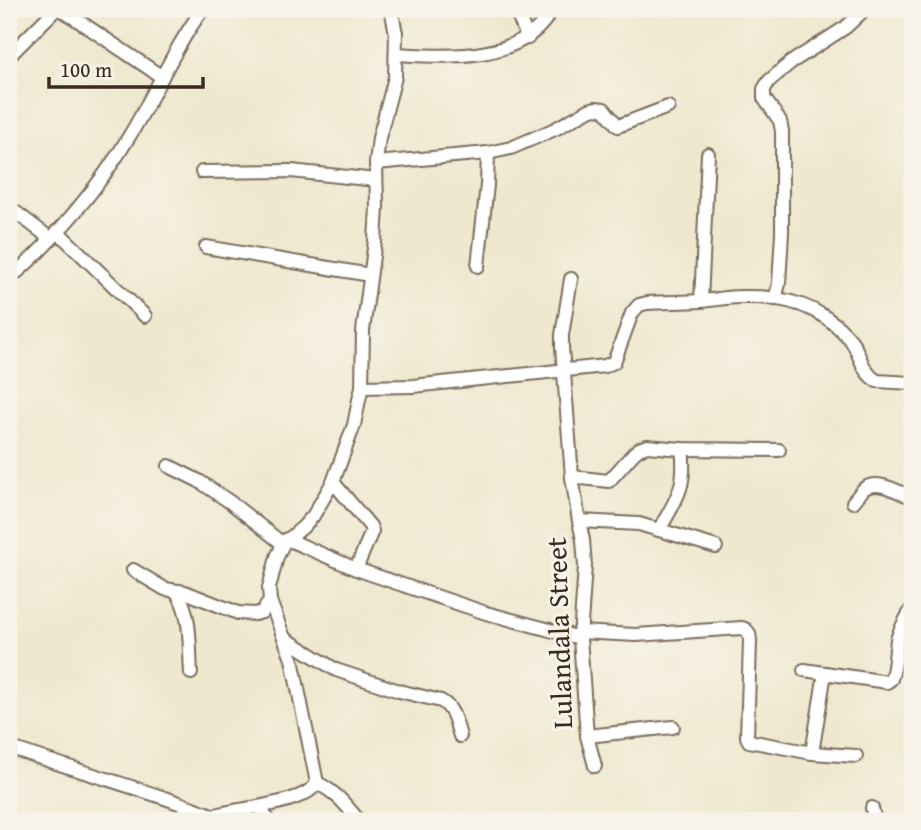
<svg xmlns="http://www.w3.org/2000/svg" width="921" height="830" font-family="'Gentium Book Plus',serif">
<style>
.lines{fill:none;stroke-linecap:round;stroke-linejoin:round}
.minor-casing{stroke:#7a6c5c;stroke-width:16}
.minor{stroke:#fff;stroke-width:12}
.labels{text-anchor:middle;stroke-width:6;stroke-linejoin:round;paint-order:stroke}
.street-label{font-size:28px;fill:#3b2a1e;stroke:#f7f3e8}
</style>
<rect width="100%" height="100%" fill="#f7f3e8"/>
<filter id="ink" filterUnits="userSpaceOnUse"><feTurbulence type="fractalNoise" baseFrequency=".0143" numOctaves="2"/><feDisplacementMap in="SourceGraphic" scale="14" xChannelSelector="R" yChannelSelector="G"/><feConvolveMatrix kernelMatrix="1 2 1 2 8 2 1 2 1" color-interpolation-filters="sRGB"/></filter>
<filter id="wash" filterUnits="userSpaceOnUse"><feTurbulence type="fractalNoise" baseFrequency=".00686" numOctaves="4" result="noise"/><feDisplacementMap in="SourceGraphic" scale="28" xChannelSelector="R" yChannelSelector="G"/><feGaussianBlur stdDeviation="1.57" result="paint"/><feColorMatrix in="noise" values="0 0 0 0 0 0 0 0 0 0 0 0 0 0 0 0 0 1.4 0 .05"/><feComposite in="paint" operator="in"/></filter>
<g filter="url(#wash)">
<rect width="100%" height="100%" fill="#efe8cf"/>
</g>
<g filter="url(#ink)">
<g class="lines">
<g class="minor-casing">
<g id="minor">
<path d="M61,9l101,68"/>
<path d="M515,9l13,29"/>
<path d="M396,54c52,3 128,9 156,-45"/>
<path d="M9,56l47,-47"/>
<path d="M376,163l112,-10 23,-5 44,-19 34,-19 7,-2 8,1 14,17 50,-19"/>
<path d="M202,172l89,-1 85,9"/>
<path d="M9,207l42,32"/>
<path d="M57,231l88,85"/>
<path d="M206,247l164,28"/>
<path d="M478,266l9,-81 1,-32"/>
<path d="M9,279c44,-37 92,-94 121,-144 25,-41 44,-87 73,-126"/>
<path d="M571,279l-9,56v12l10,130 7,44 4,19 2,26 -5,72 7,98 8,30"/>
<path d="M775,299l4,-15 3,-51v-102l-2,-10 -16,-23v-9l5,-8 21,-18 56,-36 19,-18"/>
<path d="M701,301l7,-147"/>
<path d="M362,387l51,-1 192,-20 9,-4 18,-49 7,-8 8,-2c18,-1 36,-1 54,-2 13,-1 26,-4 38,-4 37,-1 68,4 97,28 6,6 14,13 18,20 7,13 9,28 23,36l35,2"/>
<path d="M169,466l30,15 31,21 53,42"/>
<path d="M572,477l37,4 25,-28 5,-4 8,-3 35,3 97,1"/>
<path d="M333,482l37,44 2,5 -16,38"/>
<path d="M853,502c4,-4 8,-11 12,-14 14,-9 34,5 47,9"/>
<path d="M579,521l60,3 77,23"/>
<path d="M659,530c18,-31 28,-45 23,-81"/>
<path d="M287,539l69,30 35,12 95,32 94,25"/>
<path d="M133,570l32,19 20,3 53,21 17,1 7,-2 8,-11"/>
<path d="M177,592c15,24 12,53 14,81"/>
<path d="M579,632l57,3 106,-7c7,2 8,7 8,14l-3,95 2,4 63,12 44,3"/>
<path d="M286,639l50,31 63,21 42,10c13,7 15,23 19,35"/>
<path d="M804,670l83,12 4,-3c5,-13 4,-26 6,-39 3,-12 10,-22 15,-32"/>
<path d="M587,736l86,-9"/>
<path d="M9,747c67,24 136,42 203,68"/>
<path d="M812,753l13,-80"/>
<path d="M317,783c19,9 29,22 42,38"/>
<path d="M259,807l10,14"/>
<path d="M872,808l3,13"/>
<path d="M198,821c27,-14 104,-13 119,-38l-25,-124 -22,-58 -1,-13 8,-31 6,-13 20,-17 10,-11 20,-34 21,-57 5,-25 3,-13 1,-56 12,-90 2,-34 -1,-44 3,-25 16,-61 1,-44 -5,-24"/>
</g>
</g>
<use href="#minor" class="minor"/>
</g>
</g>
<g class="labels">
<g class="street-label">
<text transform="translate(559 633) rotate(-92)" y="10">Lulandala Street</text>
</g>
</g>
<rect width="921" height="830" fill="none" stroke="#f7f3e8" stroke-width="35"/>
<path d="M49 77v10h154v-10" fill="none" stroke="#3b2a1e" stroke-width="3.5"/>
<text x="60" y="77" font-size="21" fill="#3b2a1e" stroke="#f7f3e8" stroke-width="5" paint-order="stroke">100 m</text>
</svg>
